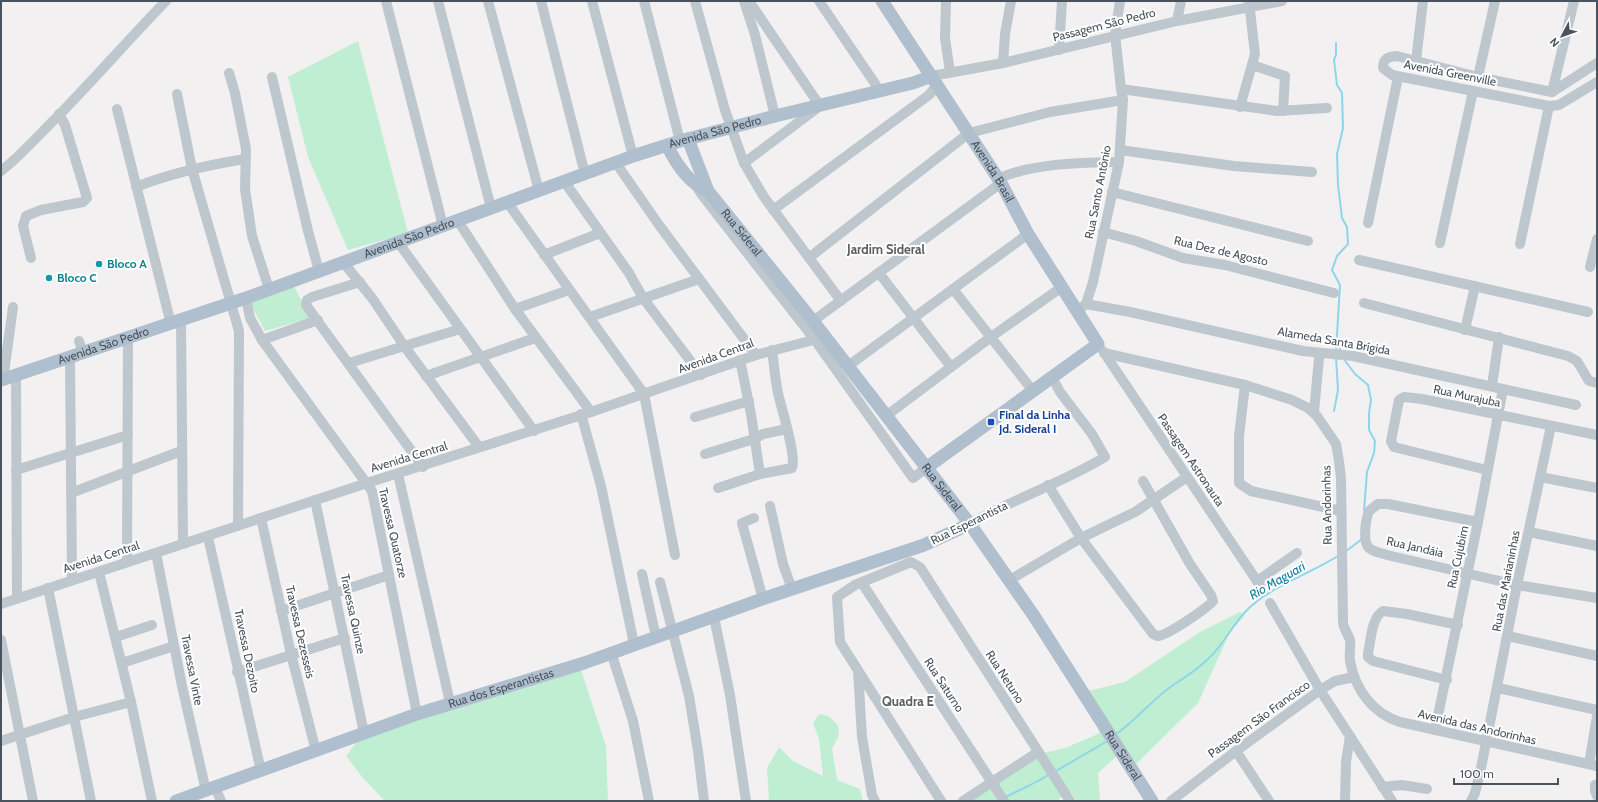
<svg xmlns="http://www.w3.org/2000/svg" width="1598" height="802" font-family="Cabin,sans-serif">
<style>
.green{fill:#c0eed2}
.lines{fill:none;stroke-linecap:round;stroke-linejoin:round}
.stream{stroke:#8ed6ea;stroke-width:2}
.minor{stroke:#bec7ce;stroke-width:10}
.major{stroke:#b0bfce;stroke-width:13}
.culture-dot{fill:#0f9aa8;stroke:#fff;stroke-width:1.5}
.transit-dot{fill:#1a4fb4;stroke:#fff;stroke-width:1.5}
.labels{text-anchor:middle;stroke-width:4;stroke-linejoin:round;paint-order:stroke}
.street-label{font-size:12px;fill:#48535d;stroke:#fff}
.culture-label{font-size:12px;font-weight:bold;fill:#0d838f;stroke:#fff;text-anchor:start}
.transit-label{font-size:12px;font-weight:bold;fill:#164399;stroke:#fff;text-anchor:start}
.neighbourhood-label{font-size:13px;font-weight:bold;fill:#5c6064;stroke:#fff}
.water-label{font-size:13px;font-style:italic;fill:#1080a0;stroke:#fff}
</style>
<rect width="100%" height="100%" fill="#f2f0f0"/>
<g class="green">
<path d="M358,41l50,192 -60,17 -40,-93 -20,-80z"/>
<path d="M294,286l16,32 -45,13 -16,-30z"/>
<path d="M1240,612l5,3 -15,17 -32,71 -67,66 -12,-15 -21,19 2,28h-23l-7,-10 -14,10h-89l76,-48 22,-5 33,-14 3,-8 -21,-33 45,-11 75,-50z"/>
<path d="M579,664l27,82 2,55h-223l-22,-23 -17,-22 14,-18z"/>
<path d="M819,714l9,2 10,9 1,10 -7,14 5,31 23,9 3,12h-94l-2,-33 12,-21 14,14 30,15 -4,-37 -6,-16z"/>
</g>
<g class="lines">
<g class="stream">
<path d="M1336,338l5,14"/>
<path d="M1336,351l4,-66 -8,-15 5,-14 11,-12 -1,-17 -5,-9 -4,-33 -1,-31 6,-26 -1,-35 -5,-8 -3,-25 2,-5v-12"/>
<path d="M1343,358l12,16 13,11 3,15 -2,13v17l6,11 -1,12 -7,19 -3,38"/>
<path d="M1334,411l4,-21 -2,-33"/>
<path d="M1345,552l17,-13"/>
<path d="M1115,735c21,-15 37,-35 58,-50 13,-8 25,-16 36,-27 16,-15 24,-35 40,-50 25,-23 60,-34 89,-52"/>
<path d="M1056,771l53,-31"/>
<path d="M1006,797c15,-8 30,-14 44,-23"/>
</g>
<g class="minor">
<path d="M386,1l57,225"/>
<path d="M438,1l53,207"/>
<path d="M488,1l51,190"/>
<path d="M541,1l44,173"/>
<path d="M592,1l41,155"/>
<path d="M644,1l36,140"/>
<path d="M695,1l30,109 19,53 20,34 77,104"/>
<path d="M744,1l11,34 20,81"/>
<path d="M819,1l61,90"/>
<path d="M946,1l-1,37 5,34"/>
<path d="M1177,21l4,-20"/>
<path d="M1059,50l3,-49"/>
<path d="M1416,61l7,-60"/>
<path d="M1003,63l2,-29 6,-33"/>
<path d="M1597,63l-45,29 -74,-15 -81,-21c-9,1 -14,2 -14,12l9,7 157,31 10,-1 38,-23"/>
<path d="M1252,65l33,11 -2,35"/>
<path d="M229,73l6,20 11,56 -1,40 7,47 17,53"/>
<path d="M932,76l71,-13 174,-42 105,-20"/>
<path d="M272,77l36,154 11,40"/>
<path d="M1478,77l17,-76"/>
<path d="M1121,89l156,22 50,-3"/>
<path d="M1552,92l22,-91"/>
<path d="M177,94l15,75 47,162 -1,195"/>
<path d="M1240,107l15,-53 -6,-52"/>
<path d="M117,109l54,215"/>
<path d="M1120,150l114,16 78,6"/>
<path d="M616,163l43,62 97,130"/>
<path d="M744,163l76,-57 -71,-105"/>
<path d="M1,171c22,-17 39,-38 59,-57 36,-37 70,-76 106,-113"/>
<path d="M998,179c30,-15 88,-17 121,-17"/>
<path d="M564,181l65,92 14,25 58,77"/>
<path d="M136,187c35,-14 72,-22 109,-28"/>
<path d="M697,187l5,8 113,145 98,138 13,-10"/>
<path d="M1112,192l196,49"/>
<path d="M507,202l137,192 31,161"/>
<path d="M773,210l156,-115 9,-11"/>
<path d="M458,221l57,88 76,103"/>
<path d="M1368,223l30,-146"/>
<path d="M1103,232l33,9 47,17 42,7 109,28"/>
<path d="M398,242l136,189"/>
<path d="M1440,243l33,-152"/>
<path d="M1520,244l29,-138"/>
<path d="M544,255l56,-22"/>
<path d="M810,257l159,-124 81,-21 73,-12"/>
<path d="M31,258l-8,-32 3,-10 15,-6 42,-8 4,-4 -22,-73 -6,-11"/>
<path d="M1359,260l229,52"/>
<path d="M343,262l29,36 33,49 74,100"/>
<path d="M1590,267l7,-28"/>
<path d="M879,273l72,94"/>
<path d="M360,282l-48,15 -5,3 -1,5 117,162"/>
<path d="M953,289l80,102"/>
<path d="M246,298l4,20 12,22 110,151 45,223"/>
<path d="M1364,303l204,53 9,5 12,20 8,2"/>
<path d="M1086,304l44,8 173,39 50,5 223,49"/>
<path d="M1081,308l5,-4 7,-22 26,-120 4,-62 -2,-11 -6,-55 5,-33"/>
<path d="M515,309l54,-19"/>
<path d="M590,317l109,-38"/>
<path d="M181,320l2,224"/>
<path d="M813,321l188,-138"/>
<path d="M1465,330l10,-44"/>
<path d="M262,340l56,-20"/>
<path d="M79,341l4,12"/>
<path d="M1103,351l160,239"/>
<path d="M1104,353l141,32 47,15 16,8 9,8 19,28 3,17 2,17 2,145c1,6 5,11 7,17 1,7 -1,14 0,21 5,28 22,52 50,61l197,44"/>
<path d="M70,357l2,223"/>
<path d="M740,360l11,54 9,60"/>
<path d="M349,363l111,-34"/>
<path d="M848,366l180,-132"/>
<path d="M16,376l1,222"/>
<path d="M426,376l109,-38"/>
<path d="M3,380l10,-73"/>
<path d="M1245,385l-6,51v47l12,8 90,20"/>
<path d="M1492,386l7,-49"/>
<path d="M1314,412l5,-54"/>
<path d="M581,414l20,72 33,158"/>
<path d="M886,416l105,-79 71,-50"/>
<path d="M695,417l54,-16"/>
<path d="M705,454l49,-15 9,-5 24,-5"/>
<path d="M16,470l112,-35"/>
<path d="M1487,470l-93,-23 -3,-6 8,-41 5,-3 18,2 175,36"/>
<path d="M398,474l51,224"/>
<path d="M1540,477l57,11"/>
<path d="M1048,485l33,53 72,96 5,2c10,-1 48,-27 55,-35l-2,-6 -21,-31 -47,-83"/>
<path d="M718,488l42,-14 32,-6c5,-11 -11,-61 -14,-75 -3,-14 -4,-29 -6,-43"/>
<path d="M71,493l110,-42"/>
<path d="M315,500l49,233"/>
<path d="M770,506l13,58 9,25"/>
<path d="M261,518l30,136 25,97"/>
<path d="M754,518l-12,5 21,76"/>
<path d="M1478,522l-90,-18h-10l-9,7c-3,8 -7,30 0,37 5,4 12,5 18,7l130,30 80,13"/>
<path d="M970,524c43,-25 92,-41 135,-67l-13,-23 -32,-42 -8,-15"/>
<path d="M1529,532l68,14"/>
<path d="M208,537l53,234"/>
<path d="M156,553l26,133 24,105"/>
<path d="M127,562l1,-225"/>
<path d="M99,572l32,130 21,99"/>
<path d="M642,574l14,63"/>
<path d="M1008,581l73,-43 54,-26 52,-35"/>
<path d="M1257,581l40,-28"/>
<path d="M660,582l29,114 9,55 6,50"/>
<path d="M862,583l142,218"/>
<path d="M48,588l43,213"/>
<path d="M1270,603l50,87 72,111"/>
<path d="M1,604l366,-121 224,-71 165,-57 69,-18"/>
<path d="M281,611l108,-36"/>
<path d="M714,617l16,78 16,106"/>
<path d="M1508,636l89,20"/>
<path d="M116,637l36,-12"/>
<path d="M1,640l32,161"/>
<path d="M611,652l22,69 16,80"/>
<path d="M122,663l52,-17"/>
<path d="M858,671l4,66 10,58 3,6"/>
<path d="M237,672l108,-34"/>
<path d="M1447,680l-74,-19 -5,-4v-4c3,-12 3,-35 15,-42l24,3 51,11"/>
<path d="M1498,688l99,22"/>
<path d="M1435,730l43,-208 25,-133"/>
<path d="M1,741l73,-24 57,-15"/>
<path d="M1236,751l33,50"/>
<path d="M1589,764l8,-48"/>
<path d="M1595,785v6l2,5"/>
<path d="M215,787l6,14"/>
<path d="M1382,787l20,-2 25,4"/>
<path d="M941,801l-101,-159 -3,-45 18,-12 56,-23 9,5 150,234"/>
<path d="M963,801l75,-49"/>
<path d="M1171,801l65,-50 84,-61 15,-9 19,-4"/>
<path d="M1345,801l1,-39 4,-26"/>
<path d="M1471,801l4,-8 6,-25 36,-183 34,-159"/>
</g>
<g class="major">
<path id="s1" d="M882,1l119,182 27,51 70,110 -172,124"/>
<path id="s2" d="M688,139l20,52 105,130 157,203 64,92 118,185"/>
<path d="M667,145c9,19 21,38 41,46"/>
<path id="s3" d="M1,380l245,-82 387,-142 47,-15 95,-25 138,-33 19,-7"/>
<path id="s4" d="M176,801l241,-87 167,-51 184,-66 156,-52 46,-21"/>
</g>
</g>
<g class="culture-dot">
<circle cx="99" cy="264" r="4"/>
<circle cx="49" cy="278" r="4"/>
</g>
<rect class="transit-dot" x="987" y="418" width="8" height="8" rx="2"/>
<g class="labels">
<g class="street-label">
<text transform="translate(1104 25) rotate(-14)" y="4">Passagem São Pedro</text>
<text transform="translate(1450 73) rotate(11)" y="4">Avenida Greenville</text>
<text dy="4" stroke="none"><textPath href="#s3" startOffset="756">Avenida São Pedro</textPath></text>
<text dy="4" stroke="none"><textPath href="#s1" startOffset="203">Avenida Brasil</textPath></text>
<text transform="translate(1098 192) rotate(-79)" y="4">Rua Santo Antônio</text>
<text dy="4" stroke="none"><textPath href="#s2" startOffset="109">Rua Sideral</textPath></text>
<text dy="4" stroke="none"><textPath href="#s3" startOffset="432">Avenida São Pedro</textPath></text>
<text transform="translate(1221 251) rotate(13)" y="4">Rua Dez de Agosto</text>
<text transform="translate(1334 341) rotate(10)" y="4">Alameda Santa Brígida</text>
<text dy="4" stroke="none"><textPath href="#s3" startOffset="108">Avenida São Pedro</textPath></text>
<text transform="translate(716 356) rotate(-20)" y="4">Avenida Central</text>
<text transform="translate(1467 396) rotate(12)" y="4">Rua Murajuba</text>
<text transform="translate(409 457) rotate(-17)" y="4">Avenida Central</text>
<text transform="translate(1191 460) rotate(56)" y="4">Passagem Astronauta</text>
<text dy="4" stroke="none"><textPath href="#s2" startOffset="433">Rua Sideral</textPath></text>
<text transform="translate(1327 505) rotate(-91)" y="4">Rua Andorinhas</text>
<text transform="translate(969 523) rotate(-26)" y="4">Rua Esperantista</text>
<text transform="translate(393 533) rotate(77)" y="4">Travessa Quatorze</text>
<text transform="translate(1415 547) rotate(13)" y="4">Rua Jandáia</text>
<text transform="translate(101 557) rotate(-18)" y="4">Avenida Central</text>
<text transform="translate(1458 557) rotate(-78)" y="4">Rua Cujubim</text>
<text transform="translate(1506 581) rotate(-79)" y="4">Rua das Marianinhas</text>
<text transform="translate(353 614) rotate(78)" y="4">Travessa Quinze</text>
<text transform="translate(300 632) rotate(77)" y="4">Travessa Dezesseis</text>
<text transform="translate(247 651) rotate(78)" y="4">Travessa Dezoito</text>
<text transform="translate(192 670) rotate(79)" y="4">Travessa Vinte</text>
<text transform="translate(1005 677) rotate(57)" y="4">Rua Netuno</text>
<text transform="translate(944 685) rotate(57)" y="4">Rua Saturno</text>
<text dy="4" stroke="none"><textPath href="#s4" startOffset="344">Rua dos Esperantistas</textPath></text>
<text transform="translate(1259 719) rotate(-36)" y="4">Passagem São Francisco</text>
<text transform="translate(1477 727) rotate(13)" y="4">Avenida das Andorinhas</text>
<text dy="4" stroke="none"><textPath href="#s2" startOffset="757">Rua Sideral</textPath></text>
</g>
<g class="culture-label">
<text x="107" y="268">Bloco A</text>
<text x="57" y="282">Bloco C</text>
</g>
<g class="transit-label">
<text x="999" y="419">Final da Linha<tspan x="999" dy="14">Jd. Sideral I</tspan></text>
</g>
<g class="neighbourhood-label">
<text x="886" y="254">Jardim Sideral</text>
<text x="908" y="706">Quadra E</text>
</g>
<g class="water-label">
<text transform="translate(1277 580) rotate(-30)" y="5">Rio Maguari</text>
</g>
</g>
<rect width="1598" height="802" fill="none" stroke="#48535d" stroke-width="4"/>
<g transform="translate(1562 36) rotate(229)" stroke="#ffffff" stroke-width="3" paint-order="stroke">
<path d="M0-3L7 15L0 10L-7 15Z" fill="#48535d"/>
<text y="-6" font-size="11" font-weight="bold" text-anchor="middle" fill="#48535d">N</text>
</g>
<path d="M1454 778v6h104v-6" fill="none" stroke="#48535d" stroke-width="2"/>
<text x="1460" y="778" font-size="12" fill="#48535d" stroke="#ffffff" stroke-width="3" paint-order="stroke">100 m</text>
</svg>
